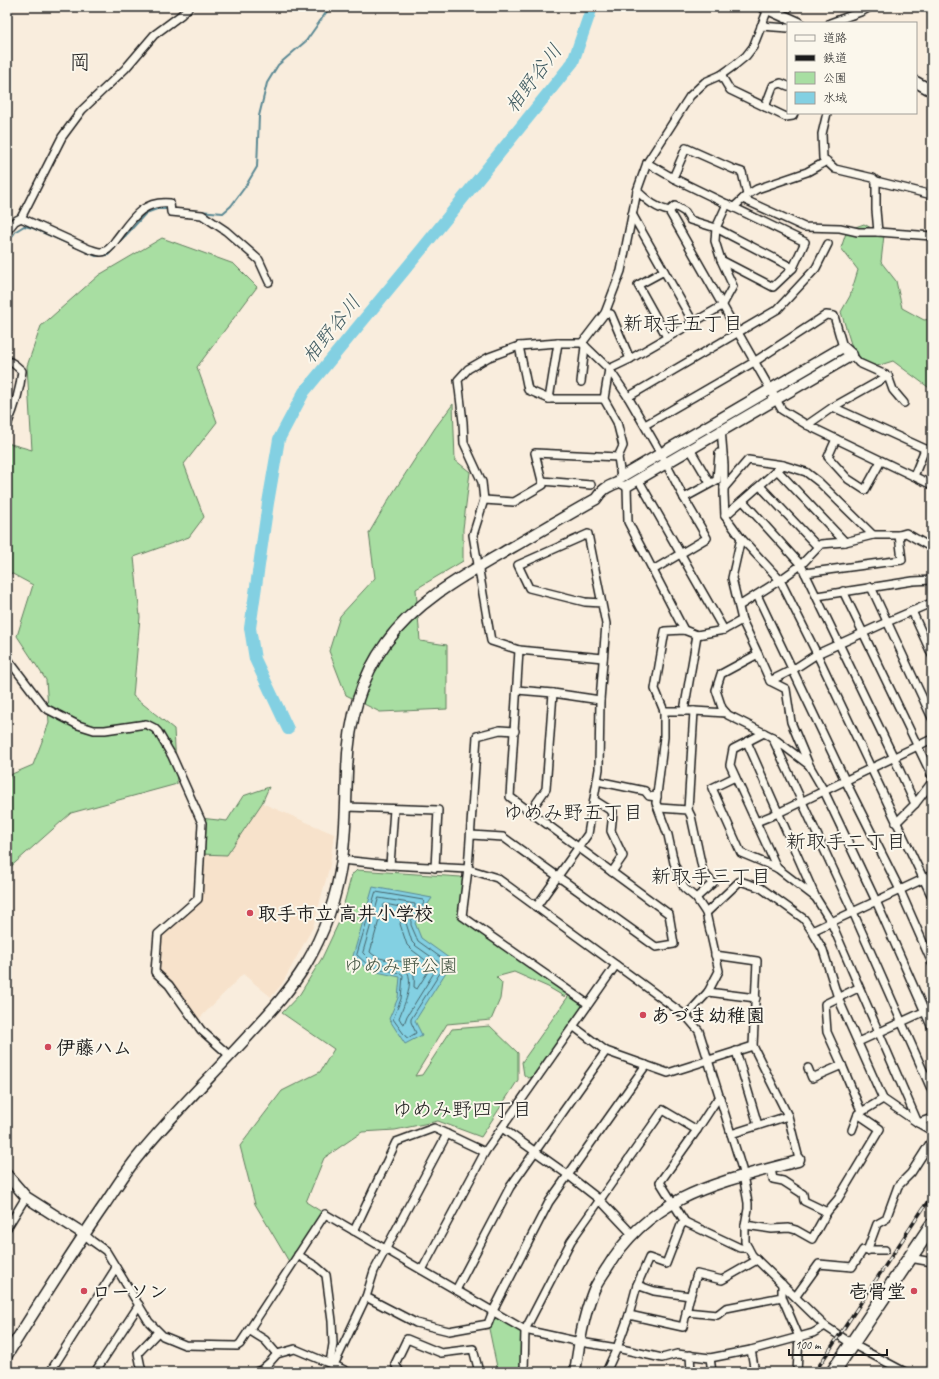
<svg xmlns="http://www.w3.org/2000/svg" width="939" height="1379" font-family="Caveat,'Klee One',sans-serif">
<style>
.built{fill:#f7e2cb}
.green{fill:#a8dea2;stroke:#627d5f}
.water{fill:#83d0e2;stroke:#5a8893}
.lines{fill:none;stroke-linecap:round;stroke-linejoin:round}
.shore{stroke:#45646b;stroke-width:1}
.stream{stroke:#5a8893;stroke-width:2}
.river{stroke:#83d0e2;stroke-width:12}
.street-casing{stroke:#1c1c1c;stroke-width:10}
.secondary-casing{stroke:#1c1c1c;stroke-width:13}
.highway-casing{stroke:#1c1c1c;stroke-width:16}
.street{stroke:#fbf7ec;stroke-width:7}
.secondary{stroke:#fbf7ec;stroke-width:10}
.highway{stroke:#fbf7ec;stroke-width:13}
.rail-casing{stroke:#1c1c1c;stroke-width:3.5}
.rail{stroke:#fbf7ec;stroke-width:2;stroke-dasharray:6;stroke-linecap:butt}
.poi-dot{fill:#d1495b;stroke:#fbf7ec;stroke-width:1.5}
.labels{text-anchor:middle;stroke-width:4;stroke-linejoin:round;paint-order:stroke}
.poi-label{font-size:19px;font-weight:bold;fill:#1c1c1c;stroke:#fbf7ec;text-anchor:start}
.park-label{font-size:19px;fill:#465644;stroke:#fbf7ec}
.water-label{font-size:20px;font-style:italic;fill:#405b61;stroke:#fbf7ec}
.neighbourhood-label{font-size:20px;fill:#1c1c1c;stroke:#fbf7ec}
.quarter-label{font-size:21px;fill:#1c1c1c;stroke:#fbf7ec}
</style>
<rect width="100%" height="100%" fill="#f9eddd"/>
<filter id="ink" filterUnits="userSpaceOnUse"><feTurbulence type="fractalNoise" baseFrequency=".025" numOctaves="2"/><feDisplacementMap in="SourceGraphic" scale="8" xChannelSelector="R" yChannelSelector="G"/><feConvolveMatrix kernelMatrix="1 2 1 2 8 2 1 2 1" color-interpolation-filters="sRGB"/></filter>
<g filter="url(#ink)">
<path class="built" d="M262,803l72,31 -4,31 -17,62 -31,57 -11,13 -28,-23 -47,48 -39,-50 3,-36 38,-37 2,-45 27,1z"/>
<g class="green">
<path d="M864,224l20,11 -3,27 15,19 6,27 22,12 8,-1v71l-39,-29 -16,5 -21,-6 -15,-48 9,-16 8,-26 -17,-22 6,-18z"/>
<path d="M162,238l72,26 23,23 -60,80 20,55 -33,42 20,53 -15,20 -55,20 6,60 -7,79 41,33 3,55 -106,29 -64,57v-88l5,-8 21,-9 16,-42 -3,-43 -29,-44 16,-51 -26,-14v-128l25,7 -5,-84 14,-40 58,-51z"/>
<path d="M453,404l2,56 15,12 -7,57v32l-47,28 4,52 27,4v64l-67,3 -34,-17 -17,-44 11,-35 35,-38 -6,-45 20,-34 46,-71z"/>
<path d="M269,787l-7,16 -35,52 -27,-1v-36l27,3 16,-25z"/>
<path d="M357,870l104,7 2,2 -3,39 107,76 -2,3 -17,-10 -34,-15 -18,5 6,6 -2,16 -9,21 -44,4 -32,52 7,-1 30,-46 38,-3 28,27v27l-37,57 -43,-16 -43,9 -33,2 -38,26 -18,44 19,12 -34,51 -36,-61 -15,-58 42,-55 38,-19 14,-23 -52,-36 18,-19 22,-36 17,-36 13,-48 2,-1z"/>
<path d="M570,994l13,9v4l-50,70 -5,1 -4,-3 -2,-13z"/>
<path d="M493,1311l32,19 -1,42h-26l-10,-48z"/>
</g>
<path class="water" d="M373,887l59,11 -17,25 6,15 32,23 -38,60 7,14 -17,9 -16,-25 9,-21 2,-21 -32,-7 -15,-14z"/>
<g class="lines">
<g class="shore">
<path d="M376,892l47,8 1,3 -13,18v4l7,16 29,21 -36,57v3l5,11 -8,5 -2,-1 -13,-18 8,-20 2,-24 -3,-2 -30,-6 -13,-12z"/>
<path d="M379,898l36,6v2l-8,12 -1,5 6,19 4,4 24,17 -33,53 -3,8 -2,-1 -3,-5c5,-13 14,-32 9,-45l-6,-5 -30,-6 -9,-9z"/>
<path d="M385,904l20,4 -5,16 7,21 5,5 20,15 -15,24 -3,-2c4,-39 -28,-18 -44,-35l13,-46z"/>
</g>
<g class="stream">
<path d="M173,209l50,4 8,-7 14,-19 12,-20 2,-51 8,-33 11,-18 28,-24 24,-34"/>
<path d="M7,243l9,-12 8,-5 9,2 63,28 12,-1 38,-42 11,-4h11"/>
</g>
<path class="river" d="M288,729l-33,-70 -5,-31 18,-125 11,-64 25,-47 118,-143 151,-187 19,-55"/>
<g class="street-casing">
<g id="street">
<path d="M830,23l33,-12 7,-4"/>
<path d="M761,26l27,2"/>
<path d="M721,75l9,15 56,27 7,-1 1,-3"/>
<path d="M765,107l8,-21 8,-3 7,3"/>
<path d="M827,113l-5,21 1,24 12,11 38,9 3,3 56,14"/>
<path d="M647,163l26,15 132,64 -12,26 -20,19 -52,-27"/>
<path d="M673,178l13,-30 47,21 9,3 5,23 -13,12"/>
<path d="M876,181v29l2,22"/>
<path d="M637,191c10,9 18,17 32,20l113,199 25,15 125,60"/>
<path d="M747,195l10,-6 50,-17 20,-11"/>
<path d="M743,199l61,28 36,1 18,4h20l54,4"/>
<path d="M727,204l-11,24 77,40"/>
<path d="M632,214l61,108"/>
<path d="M21,218l68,31c4,1 9,3 12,3 7,0 11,-6 14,-11 16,-20 26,-41 55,-38l1,9 31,3 24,16 33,29 10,22"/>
<path d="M7,231l8,-10 6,-3 41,-81 20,-27 43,-41 29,-34 27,-20 8,-8"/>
<path d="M664,271l-26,14 29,52"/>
<path d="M605,313l6,1 19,45"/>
<path d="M582,343l27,26 19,28 33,57 23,44 23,40 -54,32"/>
<path d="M519,346l9,44 21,9h55"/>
<path d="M852,355l7,8 29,13"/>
<path d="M7,360l7,4 8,7c-2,20 -7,36 -15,54"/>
<path d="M581,382l4,-36"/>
<path d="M628,397l150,-88 38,-41 12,-24"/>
<path d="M549,399l9,-56"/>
<path d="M833,407l99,45"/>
<path d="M645,425l109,-63 72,-47 8,1 9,31"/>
<path d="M807,425l26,-18 55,-31 5,14 11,13"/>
<path d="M721,429l3,36v29l1,22 16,22 39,42 37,74 115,243"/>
<path d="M836,439l-8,18 20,22 17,11 16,-29"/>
<path d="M690,449l20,34"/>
<path d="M777,470l68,72"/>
<path d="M914,476l11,-27"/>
<path d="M638,479l86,151"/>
<path d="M619,480l2,-3 -3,-20 5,-11 -6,-24 -13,-23 5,-30 21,-10 92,-53 11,-20 -12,-26 -6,-19 1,-13 -26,-8 -5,-8 -10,-6 -6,5"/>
<path d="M542,481l49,4"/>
<path d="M623,485l4,1 1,36 56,108"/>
<path d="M760,486l58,61"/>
<path d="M724,488l24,-28 35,5"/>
<path d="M684,498l33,-18 2,-27"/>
<path d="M484,500l30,2 29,-17 -8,-32 83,4"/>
<path d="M743,501l58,64 4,8 89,185 21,46"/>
<path d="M725,516l58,-51 23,7 13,10 54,53"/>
<path d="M741,538l-9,40 10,42 16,34 -37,20 -5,16 6,18 6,7 44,22 37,28"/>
<path d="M805,573l97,-13 -3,-25"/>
<path d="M871,587l61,131"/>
<path d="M843,591l89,185"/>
<path d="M757,595l88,185 55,110 32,73"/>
<path d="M817,596l96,-15 19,-1"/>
<path d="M739,606l41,-26 21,-15 20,-21 24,-2 28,-7h26l7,-2 26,15"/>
<path d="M912,611l20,44"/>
<path d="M758,654l12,27 24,-12 23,-15 70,-32 44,-19"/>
<path d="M7,658l38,50 33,17 16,5h11l41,-6 8,4 4,4 14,24 30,67 -4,76 -40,35 -3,38 14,13 32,45 29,26"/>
<path d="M603,658l-84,-8 -28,-9 -18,-106 11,-35 -2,-18 -18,-39 -1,-21 -5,-42 10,-11 21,-12 30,-11 39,-3h24l23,-30 16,-42 16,-80 10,-28 43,-67 15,-14 16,-7 14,-10 11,-9 7,-9 15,-38"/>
<path d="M770,681l16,8 5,33 18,43 15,26 52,110 56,127"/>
<path d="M517,690l36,3 47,7"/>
<path d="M664,711h30l-6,99"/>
<path d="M684,711l13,-76"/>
<path d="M694,711l32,2"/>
<path d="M515,731l-15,-1 -23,6 -9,133 -6,47 126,88"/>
<path d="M764,733l-31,16 -3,16 47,103"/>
<path d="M772,737l81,175 79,179"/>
<path d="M747,742l69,156 15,24 87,201 14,8"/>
<path d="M735,777l-23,11 29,65 36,15 38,29"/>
<path d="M597,781l48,10 4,5 8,1"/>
<path d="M594,800l19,12 -2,19 12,25 -11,16"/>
<path d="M346,807l92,3 -3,58"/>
<path d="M659,808l29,2 3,6 12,56 10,11 -17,15"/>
<path d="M530,812l16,-23 7,-96"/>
<path d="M756,822l22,-9 154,-74"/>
<path d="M896,823l19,-19 17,-22"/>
<path d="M471,835l32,2 153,110 18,-3 -5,-30 -159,-117 9,-147"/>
<path d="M342,860l48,5 78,4 29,9 189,138 13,15 43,138 6,34v6l-3,16v17l7,13 73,71 27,18 53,28"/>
<path d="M390,865l4,-56"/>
<path d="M536,907l52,-73 11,-65 1,-69 6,-76 -18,-90 -70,31 11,23 56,14 17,1"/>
<path d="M706,913l34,-32 21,7 43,31 8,12 11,19 15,48 45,101"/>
<path d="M812,931l120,-56"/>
<path d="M715,955l42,6 -4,85"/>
<path d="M708,992l48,6"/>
<path d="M686,1016l22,-24 11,-21 -13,-58 -10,-15 -12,-10 -10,-25 -6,-28 -12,-32 8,-66v-26l-9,-22 10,-58 19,-1 13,5 27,-5 18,-10"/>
<path d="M573,1026l33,25 62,22 85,-27 35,70 -57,18"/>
<path d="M858,1042l74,-34"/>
<path d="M736,1051l22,74"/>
<path d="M842,1065l19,46"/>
<path d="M808,1068l4,10 30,-13 -15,-33 -2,-28 33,-16"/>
<path d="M720,1098l-4,3 -19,29 -37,52 25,40 55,26h8"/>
<path d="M788,1116l11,43"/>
<path d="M502,1128l66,47 32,25 32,34"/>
<path d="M852,1130l6,-16 25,-15 35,24 14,-5"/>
<path d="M447,1134l-73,137 -8,26 50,26 33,8 39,-7 5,-13 56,-109 97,-137"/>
<path d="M771,1169l2,10 10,2 20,13 1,7 23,11"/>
<path d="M745,1225l27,4 17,-1 7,2 16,9 15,-27 11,-13 42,-70 -22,-15"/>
<path d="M7,1228l19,-31"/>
<path d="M354,1231l42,-89 38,-14 51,24"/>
<path d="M84,1234l8,7 14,10 43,71 14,14 22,9 52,1 3,-2 85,-130 200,116 55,12 37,6 45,10 15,-4 33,4 41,-8 48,-13 14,-4 12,-7"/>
<path d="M867,1251l10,-27 9,-5 12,-33 13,-13 21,-33"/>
<path d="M298,1255l19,12 9,8 6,46 1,23 -3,19"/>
<path d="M910,1258l22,4"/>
<path d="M422,1270l63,-118 131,-187"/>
<path d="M637,1285l12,-27 17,6 15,-39 4,-3"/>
<path d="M456,1290l54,-103 96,-136"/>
<path d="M796,1296l23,-32 33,3 11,-17h22"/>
<path d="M782,1297l17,40 -2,35"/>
<path d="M686,1312l31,3 9,-7 56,-11v-13"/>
<path d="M629,1315l8,-30 17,6 36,5"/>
<path d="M249,1330l16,10 12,14"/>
<path d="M751,1350l4,22"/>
<path d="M690,1355l1,17"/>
<path d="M710,1358l2,14"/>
<path d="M50,1372l66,-104"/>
<path d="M95,1372l44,-67"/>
<path d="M142,1372l-4,-19 20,-21"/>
<path d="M256,1372l5,-2 9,-8 7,-8 18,-5 38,16"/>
<path d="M348,1372l-14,-7 32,-68"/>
<path d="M400,1372l-5,-8 12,-25 34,14 32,-4 6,23"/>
<path d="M524,1372l1,-42 46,-89 92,-131 34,20"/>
<path d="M606,1372l11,-24 12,-33 54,12 6,-27 8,-26 25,6 35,-20"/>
</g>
</g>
<g class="secondary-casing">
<g id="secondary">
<path d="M763,7l36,16"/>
<path d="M916,82l16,9"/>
<path d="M621,477l222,-130 9,8 -225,131"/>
<path d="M7,1175l19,22 58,37"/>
<path d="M7,1355c32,-51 64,-102 98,-151 10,-15 20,-31 31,-45 35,-44 76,-83 114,-125 20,-22 39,-42 55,-68 19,-32 32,-70 37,-107 4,-29 4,-58 5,-87 1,-45 12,-92 39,-129 31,-43 80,-69 125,-95 28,-16 56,-33 85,-49 6,-9 10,-12 21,-16"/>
<path d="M575,1372c4,-27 8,-55 18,-80 3,-8 9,-16 14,-24 44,-74 114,-86 191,-107l1,-2"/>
</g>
</g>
<g class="highway-casing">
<path id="highway" d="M833,1372l99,-147"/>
</g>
<use href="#street" class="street"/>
<use href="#secondary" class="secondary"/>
<use href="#highway" class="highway"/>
<g class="rail-casing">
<path id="rail" d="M815,1372l117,-177"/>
</g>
<use href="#rail" class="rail"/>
</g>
</g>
<g class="poi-dot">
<circle cx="250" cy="913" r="4"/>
<circle cx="643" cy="1015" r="4"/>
<circle cx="48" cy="1047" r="4"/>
<circle cx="84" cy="1291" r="4"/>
<circle cx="914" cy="1291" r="4"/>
</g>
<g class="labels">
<g class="poi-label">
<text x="258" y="920">取手市立 高井小学校</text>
<text x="651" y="1022">あづま幼稚園</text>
<text x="56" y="1054">伊藤ハム</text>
<text x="92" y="1298">ローソン</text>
<text x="906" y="1298" text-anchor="end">壱骨堂</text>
</g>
<g class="park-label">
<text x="401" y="972">ゆめみ野公園</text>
</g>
<g class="water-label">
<text transform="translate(533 78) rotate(-53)" y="7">相野谷川</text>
<text transform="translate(331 329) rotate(-51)" y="7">相野谷川</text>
</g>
<g class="neighbourhood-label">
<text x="683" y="330">新取手五丁目</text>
<text x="573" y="819">ゆめみ野五丁目</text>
<text x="846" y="848">新取手二丁目</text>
<text x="711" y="883">新取手三丁目</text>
<text x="462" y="1116">ゆめみ野四丁目</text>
</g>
<g class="quarter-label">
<text x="80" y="69">岡</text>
</g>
</g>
<rect width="939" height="1379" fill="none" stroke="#fbf7ec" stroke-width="24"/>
<rect x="12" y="12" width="915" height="1355" fill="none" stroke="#1c1c1c" stroke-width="1.5" filter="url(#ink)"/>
<rect x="787" y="22" width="130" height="92" fill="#fbf7ec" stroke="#a29f99"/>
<rect x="795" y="35" width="20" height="6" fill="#fbf7ec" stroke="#a29f99"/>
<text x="823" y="42" font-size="12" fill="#1c1c1c">道路</text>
<rect x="795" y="55" width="20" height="6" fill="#1c1c1c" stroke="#a29f99"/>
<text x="823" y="62" font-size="12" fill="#1c1c1c">鉄道</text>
<rect x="795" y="72" width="20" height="12" fill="#a8dea2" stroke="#a29f99"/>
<text x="823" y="82" font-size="12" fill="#1c1c1c">公園</text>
<rect x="795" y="92" width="20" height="12" fill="#83d0e2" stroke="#a29f99"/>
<text x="823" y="102" font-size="12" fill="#1c1c1c">水域</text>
<path d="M789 1349v6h98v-6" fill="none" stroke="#1c1c1c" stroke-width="2"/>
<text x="795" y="1349" font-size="12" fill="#1c1c1c" stroke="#fbf7ec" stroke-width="3" paint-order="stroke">100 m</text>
</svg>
